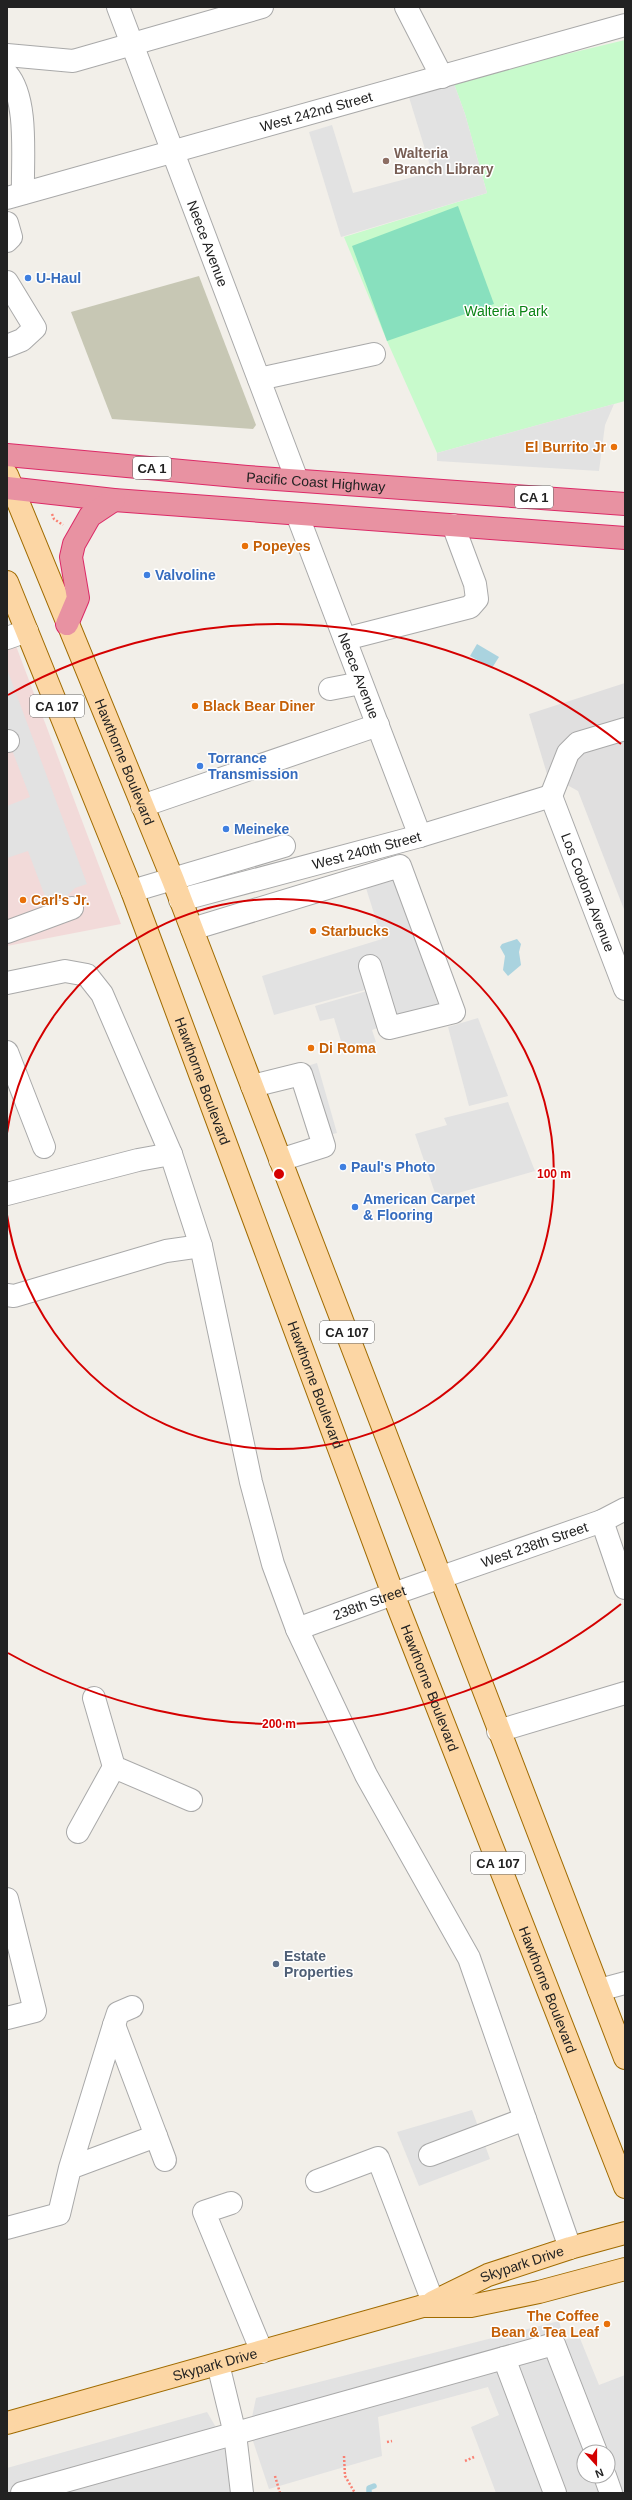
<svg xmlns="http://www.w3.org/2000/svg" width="632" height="2500" font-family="Arial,sans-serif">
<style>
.residential{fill:#e0dfdf}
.commercial{fill:#f2dad9}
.construction{fill:#c7c7b4}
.park{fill:#c8facc}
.pitch{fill:#88e0be}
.parking{fill:#e2e2e2;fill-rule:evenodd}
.water{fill:#aad3df}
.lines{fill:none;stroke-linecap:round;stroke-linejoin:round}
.stream{stroke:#aad3df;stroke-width:5.5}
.minor-casing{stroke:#a9a9a9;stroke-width:24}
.major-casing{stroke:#a06b00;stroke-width:24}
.highway-casing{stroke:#dc2a67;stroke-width:24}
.path{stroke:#fa8072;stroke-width:2.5;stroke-dasharray:2 2;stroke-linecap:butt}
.minor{stroke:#fff;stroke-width:22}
.major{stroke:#fcd6a4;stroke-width:22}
.highway{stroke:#e892a2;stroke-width:22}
.ring{fill:none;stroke:#d40000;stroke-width:2}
.education-dot{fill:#8d6e63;stroke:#fff;stroke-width:1.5}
.shop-dot{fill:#3f7fe0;stroke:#fff;stroke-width:1.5}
.food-dot{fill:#e8710a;stroke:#fff;stroke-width:1.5}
.service-dot{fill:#5c6f8a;stroke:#fff;stroke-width:1.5}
.labels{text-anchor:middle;stroke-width:3;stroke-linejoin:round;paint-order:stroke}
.shield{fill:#fff;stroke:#646464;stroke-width:1}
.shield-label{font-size:13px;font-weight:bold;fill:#222}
.street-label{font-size:14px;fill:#222;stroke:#fff}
.education-label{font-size:14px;font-weight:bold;fill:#785e54;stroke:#fff;text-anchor:start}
.shop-label{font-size:14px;font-weight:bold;fill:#366cbe;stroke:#fff;text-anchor:start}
.park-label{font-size:14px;fill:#0c8416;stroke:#fff}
.food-label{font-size:14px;font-weight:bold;fill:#c56008;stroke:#fff;text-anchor:start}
.service-label{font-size:14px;font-weight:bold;fill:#4e5e75;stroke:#fff;text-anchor:start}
.centre{fill:#d40000;stroke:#fff;stroke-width:2}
.ring-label{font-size:12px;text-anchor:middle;font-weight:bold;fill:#d40000;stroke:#fff;stroke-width:3;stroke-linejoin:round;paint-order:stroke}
</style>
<rect width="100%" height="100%" fill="#f2efe9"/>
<path class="residential" d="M625,683v229l-47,-121 -31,-17 -18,-60z"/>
<path class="commercial" d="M13,638l108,286 -114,22v-305z"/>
<path class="construction" d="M199,276l57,149 -3,4 -141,-10 -41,-107z"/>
<path class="park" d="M625,40v361l-188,52 -50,-112 -43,-104 143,-44 -22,-79 -12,-33z"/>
<path class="pitch" d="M458,206l36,98 -107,37 -35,-95z"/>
<g class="parking">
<path d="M453,81l12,33 22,79 -146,44 -32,-105 23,-7 21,68 79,-21 -24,-78z"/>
<path d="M614,404l-9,21 -6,46 -162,-10v-8z"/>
<path d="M7,669l80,215 -12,4 -14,14 -12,5 -21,-56 -21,7v-52l23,-9 -23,-60z"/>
<path d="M395,880l43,124 -44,13 -11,-32 -109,30 -12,-39 120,-37 -16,-51z"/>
<path d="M367,991l13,36 -8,3 4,12 -32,9 -10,-33 -14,3 -5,-15z"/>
<path d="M478,1018l30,78 -39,10 -21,-79z"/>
<path d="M317,1063l20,70 -22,5 -24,-67z"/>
<path d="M508,1102l27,69 -98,28 -22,-65 32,-9 -3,-7z"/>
<path d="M472,2110l18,49 -71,27 -22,-54z"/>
<path d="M559,2321l5,19 15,-4 20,49 26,-10v118h-129l-25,-66 28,-12 -11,-28 -110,30 4,39 -113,33 -17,-51v-21l4,-19zM584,2452h24v24h-24z"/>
<path d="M207,2412l21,36 2,45h-223v-25z"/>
</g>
<g class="water">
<path d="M477,644l22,13 -7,11 -22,-12z"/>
<path d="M517,939l4,5 -2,8 2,13 -13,11 -5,-6 2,-14 -5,-9 2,-3z"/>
</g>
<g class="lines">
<path class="stream" d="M369,2493v-5l5,-2"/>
<g class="minor-casing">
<g id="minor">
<path id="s1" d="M118,7l179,473"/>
<path d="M406,7l36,70"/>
<path d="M7,55l66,6 189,-54"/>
<path d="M7,74c22,25 15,87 16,119"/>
<path id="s2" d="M7,198l618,-173"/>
<path d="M7,223l4,14 -4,4"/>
<path d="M7,282l28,46 -13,12 -15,6"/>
<path d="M259,379l115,-25"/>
<path id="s3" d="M297,514l123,322"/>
<path d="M7,638l20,-7"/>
<path d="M345,639l125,-32 7,-8 -2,-15 -22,-59"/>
<path d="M330,689l31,-6"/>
<path d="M7,741h1"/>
<path id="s4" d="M551,796l74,193"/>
<path d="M551,796l17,-43 10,-10 47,-14"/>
<path d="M142,806l236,-81"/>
<path d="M132,891l152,-45"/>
<path id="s5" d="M180,900l240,-64 131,-40"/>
<path d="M192,929l208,-63 54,146 -65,16 -19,-62"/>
<path d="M7,932l65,-24"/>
<path d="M7,983l58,-12 22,4 15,19 69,160 30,92 50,236 22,82 24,65 69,146 103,183 101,290"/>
<path d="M7,1052l37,95"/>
<path d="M252,1086l49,-12 23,72 -44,14"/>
<path d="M7,1194l131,-34 33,-6"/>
<path d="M7,1295l7,1 152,-45 35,-5"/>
<path d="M602,1521l23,67"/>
<path id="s6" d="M297,1629l96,-35 209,-73 23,-12"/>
<path d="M94,1698l20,69 77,33"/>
<path d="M498,1731l127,-38"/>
<path d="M78,1832l36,-65"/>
<path d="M7,1899l28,112 -28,7"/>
<path d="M599,1990l26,-7"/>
<path d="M114,2025l4,-12 14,-6"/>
<path d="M156,2136l9,24"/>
<path d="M430,2155l95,-36"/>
<path d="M317,2181l61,-23 55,144 -10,4"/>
<path d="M231,2203l-27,9 58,140"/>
<path d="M7,2228l52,-14 11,-46 44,-143 42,111 -86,32"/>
<path d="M504,2358l51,135"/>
<path d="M218,2364l17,70 7,59"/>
<path d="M605,2476l6,17"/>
<path d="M22,2493l532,-149 42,108"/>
</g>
</g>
<g class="major-casing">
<g id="major">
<path id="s7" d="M7,475l166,405 452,1178"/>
<path id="s8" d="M7,582l125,309 261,703 232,593"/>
<path id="s9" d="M433,2302l55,-27 82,-27 55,-15"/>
<path id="s10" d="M7,2423l416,-117h48l68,-14 86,-23"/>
</g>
</g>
<g class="highway-casing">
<g id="highway">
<path id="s11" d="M7,455l240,22 378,27"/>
<path d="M7,488l107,12 511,38"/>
<path d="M67,624l11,-26 -7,-41 3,-13 16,-28 24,-16"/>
</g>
</g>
<g class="path">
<path d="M52,514l2,5 9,6"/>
<path d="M387,2442l5,-1"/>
<path d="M344,2456l1,20 10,17"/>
<path d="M465,2461l9,-4"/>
<path d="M275,2476l5,17"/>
</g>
<use href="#minor" class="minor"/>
<use href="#major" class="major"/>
<use href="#highway" class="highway"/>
</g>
<g class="ring">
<path d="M7 1133A275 275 0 1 1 7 1215"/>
<path d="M621 1604A550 550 0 0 1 8 1653M8 695A550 550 0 0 1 621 744"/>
</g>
<circle class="education-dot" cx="386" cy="161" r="4"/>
<g class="shop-dot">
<circle cx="28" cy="278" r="4"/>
<circle cx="147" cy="575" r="4"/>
<circle cx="200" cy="766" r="4"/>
<circle cx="226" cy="829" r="4"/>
<circle cx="343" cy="1167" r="4"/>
<circle cx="355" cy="1207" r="4"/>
</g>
<g class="food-dot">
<circle cx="614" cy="447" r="4"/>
<circle cx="245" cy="546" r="4"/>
<circle cx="195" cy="706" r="4"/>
<circle cx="23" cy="900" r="4"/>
<circle cx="313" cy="931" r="4"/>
<circle cx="311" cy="1048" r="4"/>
<circle cx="607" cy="2324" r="4"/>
</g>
<circle class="service-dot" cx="276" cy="1964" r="4"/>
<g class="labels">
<g class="shield">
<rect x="133" y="457" width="38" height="22" rx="3"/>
<rect x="515" y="486" width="38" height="22" rx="3"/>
<rect x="30" y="695" width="54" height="22" rx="3"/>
<rect x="320" y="1321" width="54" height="22" rx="3"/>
<rect x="471" y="1852" width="54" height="22" rx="3"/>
</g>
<g class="shield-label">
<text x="152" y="473">CA 1</text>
<text x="534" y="502">CA 1</text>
<text x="57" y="711">CA 107</text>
<text x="347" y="1337">CA 107</text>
<text x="498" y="1868">CA 107</text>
</g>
<g class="street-label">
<text dy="5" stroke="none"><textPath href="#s2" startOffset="321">West 242nd Street</textPath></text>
<text dy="5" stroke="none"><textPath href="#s1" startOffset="253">Neece Avenue</textPath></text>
<text dy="5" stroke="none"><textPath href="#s11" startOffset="310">Pacific Coast Highway</textPath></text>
<text dy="5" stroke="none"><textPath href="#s3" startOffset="173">Neece Avenue</textPath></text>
<text dy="5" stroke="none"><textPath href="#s7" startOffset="310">Hawthorne Boulevard</textPath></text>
<text dy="5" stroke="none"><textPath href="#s5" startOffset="193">West 240th Street</textPath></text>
<text dy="5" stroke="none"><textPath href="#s4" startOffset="103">Los Codona Avenue</textPath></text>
<text dy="5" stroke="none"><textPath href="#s8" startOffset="536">Hawthorne Boulevard</textPath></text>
<text dy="5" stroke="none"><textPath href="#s8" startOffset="860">Hawthorne Boulevard</textPath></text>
<text dy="5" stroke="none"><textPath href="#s6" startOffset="252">West 238th Street</textPath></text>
<text dy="5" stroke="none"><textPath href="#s6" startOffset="77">238th Street</textPath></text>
<text dy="5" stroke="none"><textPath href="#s8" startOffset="1184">Hawthorne Boulevard</textPath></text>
<text dy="5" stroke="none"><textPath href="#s8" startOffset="1508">Hawthorne Boulevard</textPath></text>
<text dy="5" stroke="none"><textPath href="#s9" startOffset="97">Skypark Drive</textPath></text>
<text dy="5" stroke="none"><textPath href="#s10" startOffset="216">Skypark Drive</textPath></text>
</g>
<g class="education-label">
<text x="394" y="158">Walteria<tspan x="394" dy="16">Branch Library</tspan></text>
</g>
<g class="shop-label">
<text x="36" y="283">U-Haul</text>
<text x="155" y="580">Valvoline</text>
<text x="208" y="763">Torrance<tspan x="208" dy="16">Transmission</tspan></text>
<text x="234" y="834">Meineke</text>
<text x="351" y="1172">Paul's Photo</text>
<text x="363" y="1204">American Carpet<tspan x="363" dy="16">&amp; Flooring</tspan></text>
</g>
<g class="park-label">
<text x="506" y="316">Walteria Park</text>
</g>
<g class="food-label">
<text x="606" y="452" text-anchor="end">El Burrito Jr</text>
<text x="253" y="551">Popeyes</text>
<text x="203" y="711">Black Bear Diner</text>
<text x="31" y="905">Carl's Jr.</text>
<text x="321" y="936">Starbucks</text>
<text x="319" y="1053">Di Roma</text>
<text x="599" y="2321" text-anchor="end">The Coffee<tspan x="599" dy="16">Bean &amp; Tea Leaf</tspan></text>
</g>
<g class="service-label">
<text x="284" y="1961">Estate<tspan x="284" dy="16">Properties</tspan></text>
</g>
</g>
<circle cx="279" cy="1174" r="6" class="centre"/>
<g class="ring-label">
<text x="554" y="1178">100 m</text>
<text x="279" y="1728">200 m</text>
</g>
<rect width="632" height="2500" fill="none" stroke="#222222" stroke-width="16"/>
<g transform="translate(596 2464) rotate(159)"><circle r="19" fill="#ffffff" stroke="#a7a7a7"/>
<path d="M0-3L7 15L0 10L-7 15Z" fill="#d40000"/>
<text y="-6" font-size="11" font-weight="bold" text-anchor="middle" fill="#222222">N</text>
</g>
</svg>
